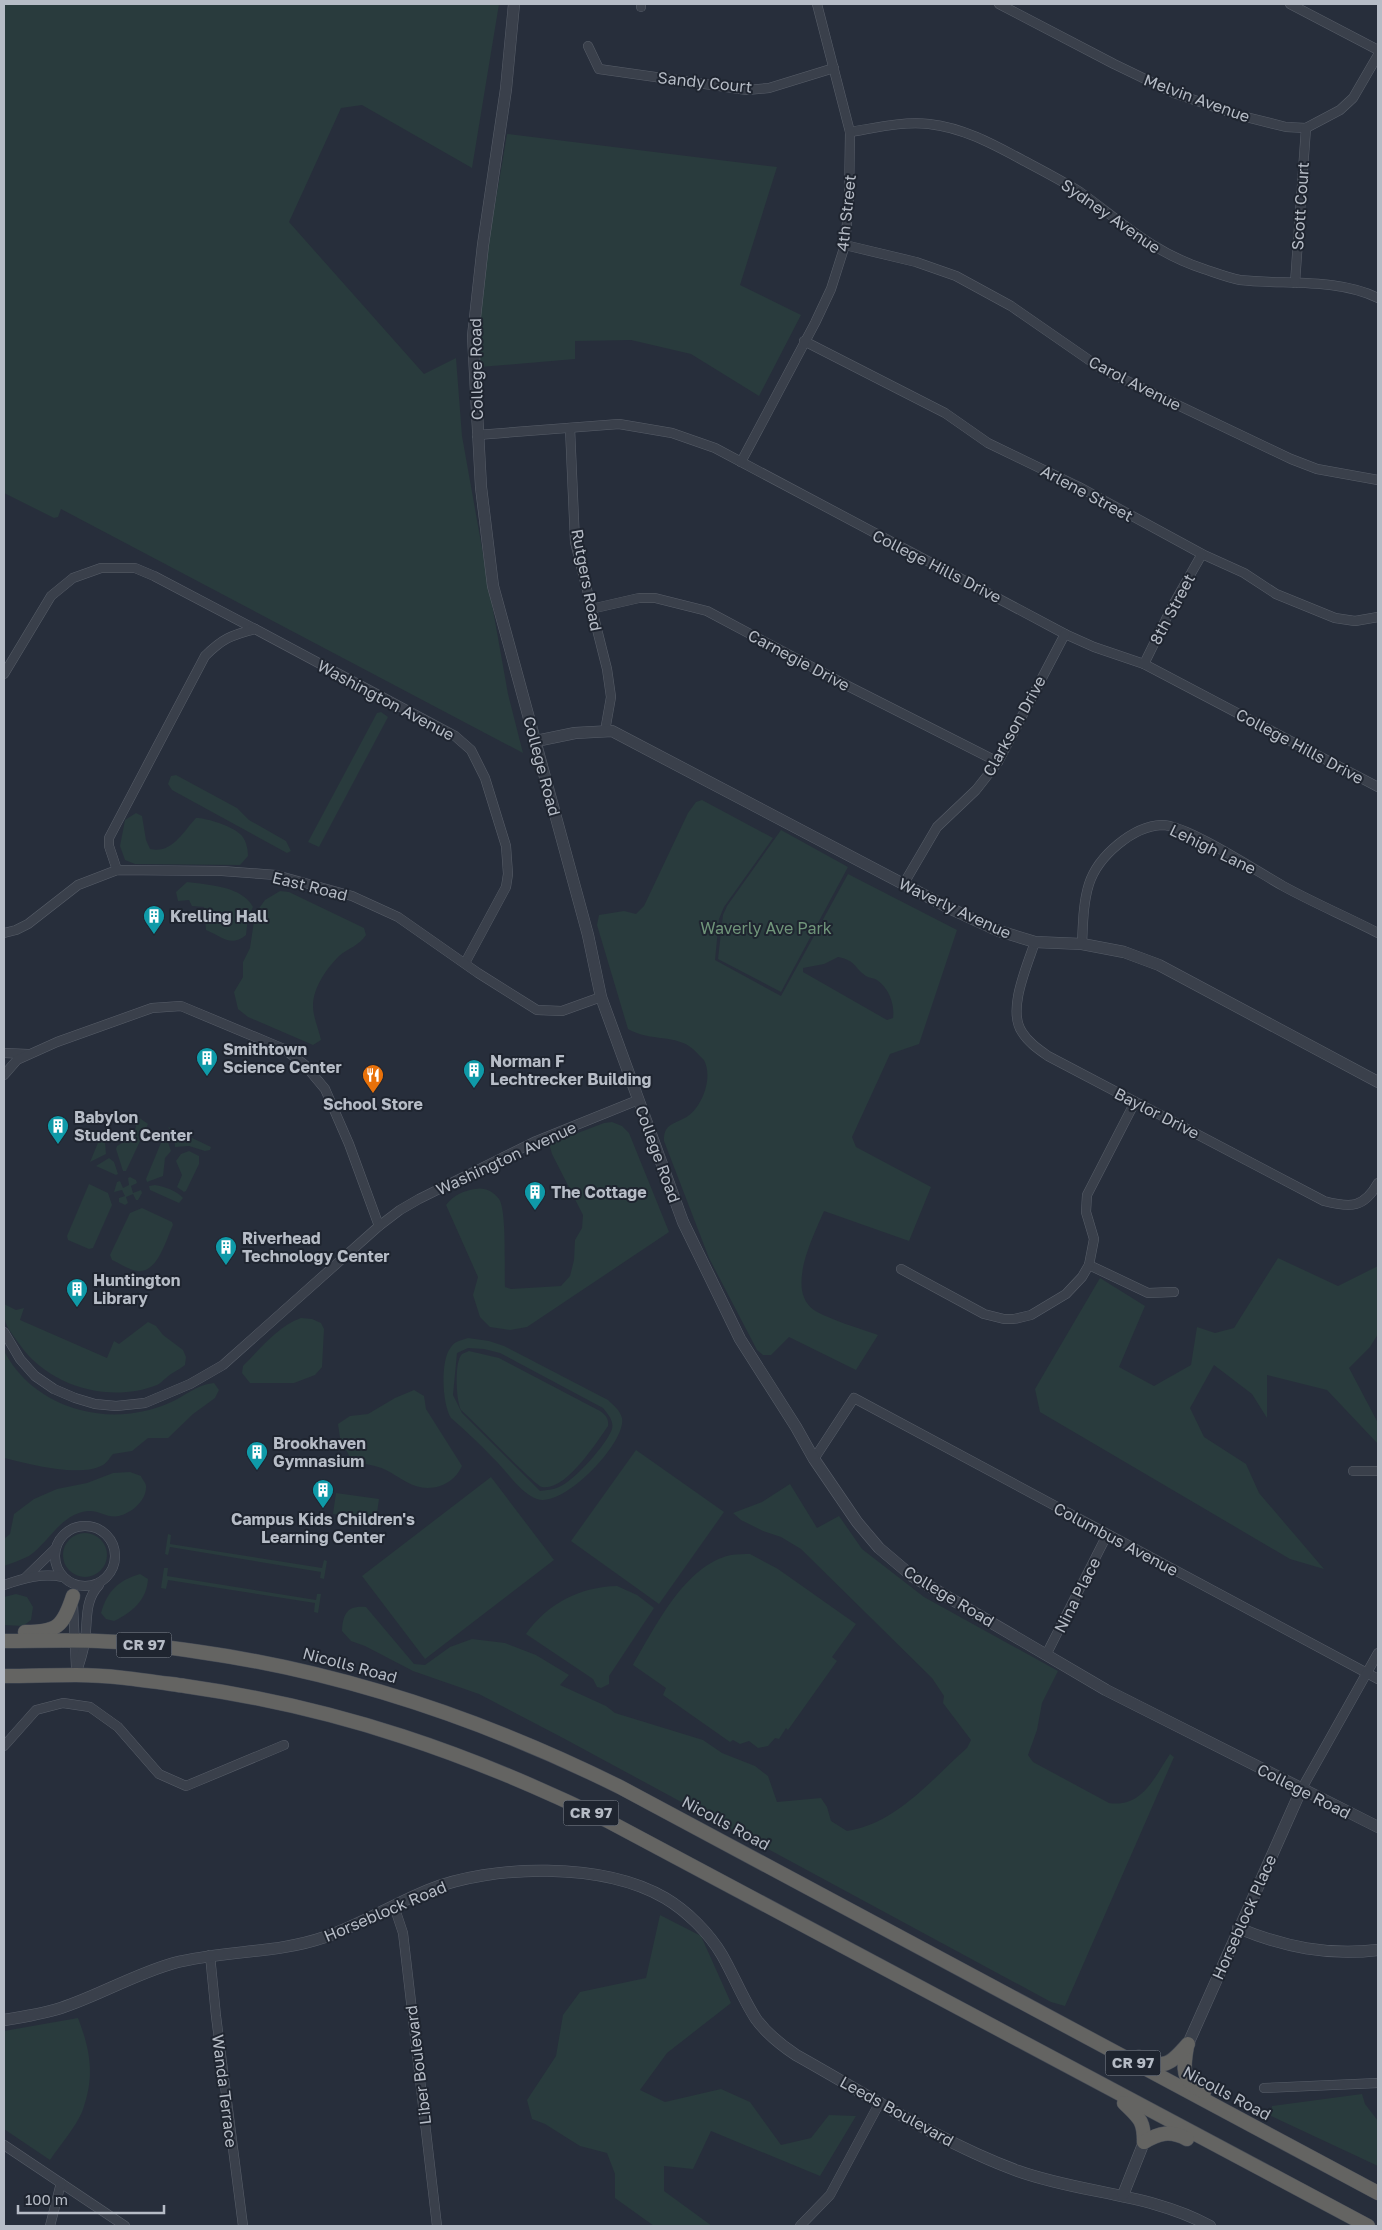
<svg xmlns="http://www.w3.org/2000/svg" width="1382" height="2230" font-family="'Golos Text',sans-serif">
<style>
.green{fill:#293b3d;fill-rule:evenodd}
.lines{fill:none;stroke-linecap:round;stroke-linejoin:round}
.minor-casing{stroke:#585e69;stroke-width:10}
.tertiary-casing{stroke:#585e69;stroke-width:12}
.trunk-casing{stroke:#454b56;stroke-width:15}
.minor{stroke:#3a404b;stroke-width:9}
.tertiary{stroke:#3a404b;stroke-width:11}
.trunk{stroke:#646462;stroke-width:14}
.labels{text-anchor:middle;stroke-width:4;stroke-linejoin:round;paint-order:stroke}
.shield{fill:#1f2530;stroke:#898f99;stroke-width:1}
.shield-label{font-size:15px;font-weight:bold;fill:#b6bcc6}
.street-label{font-size:16px;fill:#b6bcc6;stroke:#1f2530}
.poi-label{font-size:16px;font-weight:bold;fill:#b6bcc6;stroke:#1f2530;text-anchor:start}
.park-label{font-size:16px;fill:#70957a;stroke:#1f2530}
</style>
<rect width="100%" height="100%" fill="#272e3b"/>
<g class="green">
<path d="M4,4h495l-27,164 -110,-63 -21,3 -52,114 135,152 32,-16 6,78 46,258 15,59 -462,-244 -3,8 -4,1 -50,-25z"/>
<path d="M507,134l270,33 -37,118 61,30 -42,81 -68,-42 -60,-14 -56,1v18l-95,8c-4,-77 15,-156 27,-233z"/>
<path d="M381,712l7,5 -69,130 -11,-5 69,-129z"/>
<path d="M176,775l61,33 12,12 37,21 5,10 -4,2 -115,-63 -4,-6 3,-8z"/>
<path d="M702,800l71,38 -49,69 -5,12 -4,41 66,36 67,-122 109,56 -38,114 -29,10 -38,83 4,10 75,40 -22,54 -85,-30c-10,24 -39,79 -10,99 14,9 47,19 64,25l-22,35 -67,-33 -18,18h-8l-6,-5 -48,-92 -45,-117c0,-5 0,-9 4,-14 6,-5 14,-7 20,-11 15,-11 25,-39 16,-56 -3,-3 -8,-8 -11,-11 -17,-15 -42,-7 -65,-20l-31,-104 2,-10 25,-4 12,3 8,-8 44,-93 8,-11zM838,957c19,4 15,10 28,19 3,2 8,2 11,4 12,8 18,25 16,38l-6,2 -84,-48v-4l21,-4z"/>
<path d="M136,813l6,3 4,24 4,9c22,5 33,-17 46,-31 11,0 36,8 44,16 6,5 8,15 8,22l-8,9 -105,-1 -10,-4 -5,-14 5,-26z"/>
<path d="M781,830l67,37 -67,125 -63,-33 5,-44 4,-9z"/>
<path d="M187,882c22,3 55,4 66,25l-5,10 -2,18c-16,13 -24,1 -40,-5l-2,-23 -12,-1 -3,-6 -11,1 -2,-9z"/>
<path d="M280,891l9,1 75,36 2,7c-7,11 -18,13 -27,21 -13,13 -26,32 -26,50 0,11 6,24 8,34l-8,5 -65,-28 -10,-8 -4,-17 9,-15v-15l7,-14 5,-34 10,-14z"/>
<path d="M128,1112l6,2 14,10 -22,47h-3l-7,-22 1,-3c10,-6 17,-7 19,-20l-7,-8z"/>
<path d="M612,1122l10,4 7,7 40,99 -142,95 -17,3 -20,-3 -10,-10 -7,-22 5,-18 -32,-72c8,-10 17,-14 29,-16 9,-2 18,2 24,10 8,11 5,71 6,88l6,2 50,-3 9,-10 4,-16 1,-20 7,-12 1,-13 -31,-61 -3,-10 55,-21z"/>
<path d="M168,1127l5,2 5,11 10,-4 23,11 -1,3 -5,1 -16,-5 -14,1 -1,-13z"/>
<path d="M102,1133l6,3 -3,6 1,12 -16,8z"/>
<path d="M165,1133l6,18 -6,7 -2,18 -16,6 -1,-3z"/>
<path d="M189,1151l10,5v8l-13,27 -2,1 -7,-5 5,-12 -6,-14 5,-7z"/>
<path d="M109,1158l5,4 4,12 -2,1 -20,-9z"/>
<path d="M130,1177l6,3 1,3 -6,3 2,7 8,-3 1,3 -4,7h-2l-3,-6 -7,3 2,6 -3,2 -6,-3v-4l6,-2 -3,-6 -8,2 3,-10 3,-1 3,7 6,-3 -1,-7z"/>
<path d="M89,1184l19,9 4,12 -19,43 -4,1 -21,-9 -1,-4z"/>
<path d="M155,1185c10,2 21,5 28,13l-4,5 -29,-13 -1,-4z"/>
<path d="M142,1208l30,14 1,3c-7,14 -15,49 -36,46 -8,-1 -18,-8 -25,-11l-2,-5 20,-42z"/>
<path d="M1278,1258l60,28 40,-20v68l-8,13 -21,21 29,55v21l-51,-54 -60,-15v43l-15,-24 -38,-29 -24,43 14,29 42,27 13,29 65,76 -34,-10 -250,-147 -5,-23 65,-111 45,28 -26,61 35,19 37,-21 6,-38 18,6 19,-5z"/>
<path d="M4,1304l12,6 8,-2 -4,12 87,38 7,-17 5,3 29,-22 8,4 7,9 20,15 3,7 -1,8c-6,5 -14,8 -19,13 -4,3 -5,5 -9,7 -48,19 -108,1 -137,-40 -13,-19 -16,-18 -16,-41z"/>
<path d="M301,1318l11,1 9,4 3,6 -2,38 -7,8 -21,8h-44l-8,-10 1,-7c17,-17 35,-40 58,-48z"/>
<path d="M468,1338l21,3 15,5 104,54c5,5 12,10 14,18 5,24 -59,91 -85,81 -18,-7 -30,-28 -44,-41 -13,-14 -27,-27 -42,-40 -9,-14 -11,-58 0,-71 4,-6 11,-7 17,-9zM468,1348l16,1 16,4 103,55c5,6 11,13 9,21 -5,15 -38,52 -53,58 -6,3 -13,3 -19,4l-78,-78 -9,-18 4,-42z"/>
<path d="M4,1351c31,59 106,78 165,52 15,-6 28,-19 45,-20l5,7 -4,8 -22,16 -25,24h-20l-16,13 -19,3c-3,3 -6,9 -10,11 -24,13 -73,-1 -99,-7z"/>
<path d="M469,1351l30,7 101,53c6,4 9,8 8,15 -11,16 -43,66 -66,61 -7,-1 -69,-67 -81,-77 -5,-9 -7,-48 1,-56 2,-1 5,-2 7,-3z"/>
<path d="M414,1390l10,6 2,13 36,57c-5,10 -11,16 -22,20 -23,7 -35,-6 -54,-16 -10,-5 -23,-6 -34,-9l-12,-23 -2,-14 12,-8 18,-2 27,-16z"/>
<path d="M636,1450l88,62 -65,92 -88,-63z"/>
<path d="M130,1472l11,4c1,3 5,7 5,10 1,14 -14,27 -27,30 -16,3 -23,-12 -45,-1 -18,9 -28,29 -45,41 -8,4 -17,7 -25,10v-27l6,-5 4,-20 20,-15 23,-10 30,-6 26,-10z"/>
<path d="M491,1477l63,83 -129,99 -63,-83z"/>
<path d="M790,1484l27,44 22,-12 23,33 62,48 134,74 -16,32 -5,27 -9,25 5,7 76,41c33,5 45,-25 61,-49l4,3 -109,249 -14,-4 -488,-264 -84,-44 -66,-23 -48,-25 -14,-5 -9,-10c1,-17 5,-26 24,-24l48,57 11,1 25,-18 22,-8 33,4 31,12 33,20 -9,10 46,21 9,7 88,27 19,13 33,13 13,10 9,26 44,-4 6,9 4,14 16,10c49,-7 85,-52 120,-83l4,-8 -28,-37 1,-7 -12,-18 -131,-129 -20,-12 -18,-6 -22,-11 -8,-7 29,-11z"/>
<path d="M336,1493l43,6 -3,21 -43,-6z"/>
<circle cx="85" cy="1555" r="22"/>
<path d="M168,1534l3,1 -1,9 152,24 2,-8 3,1 -3,18 -4,-1 1,-6 -151,-25 -2,8 -3,-1z"/>
<path d="M750,1554l28,15 78,55 -24,33 5,4 -49,69 -2,-2 -7,11 -4,-1 -7,8 -10,2 -9,-7 -9,3 -7,-4 -3,2 -67,-47 3,-7 -33,-23c22,-38 52,-100 98,-110 6,-1 13,-1 19,-1z"/>
<path d="M164,1568h4l-1,8 149,24 1,-6h4l-3,19 -4,-1 1,-9 -147,-23 -2,9 -5,-1z"/>
<path d="M140,1574l8,5c-1,21 -17,34 -34,42l-8,-2 -5,-6c6,-22 18,-33 39,-39z"/>
<path d="M617,1586l20,9 17,13 -45,68v8l-8,4 -4,-1 -4,-8 -67,-45c22,-31 54,-47 91,-48z"/>
<path d="M16,1594l11,3 6,10 -2,13 -8,6 -19,-1v-28z"/>
<path d="M660,1915l41,21 30,67 -64,50 -27,37 25,12 56,-13 29,13 31,43 30,-7 18,-23 27,1 -36,60 -109,-45 -18,38 -29,-3v25l48,35h-58l-39,-28v-24l-8,-21 -27,-7 -35,-22 -13,-5 -5,-19 29,-44 7,-41 17,-23 66,-14z"/>
<path d="M78,2018c13,34 17,59 4,94 -7,16 -22,33 -32,48l-46,-31v-98z"/>
<path d="M1362,2094l3,10 13,17v45l-107,-50 1,-10z"/>
</g>
<g class="lines">
<g class="minor-casing">
<g id="minor">
<path d="M999,4l115,60 60,29 64,22 48,12 20,1 34,-18 13,-12 25,-43"/>
<path d="M1290,4l88,46"/>
<path d="M641,7v-3"/>
<path d="M588,46l11,23 148,21 22,-2 65,-20"/>
<path d="M850,132c25,-4 53,-11 79,-8 37,4 69,23 101,40 17,9 34,18 50,28 43,31 72,60 124,77 12,4 25,9 36,11 45,5 97,-2 138,18"/>
<path d="M845,245l71,17 40,14 55,30 91,63 189,90 26,10 61,11"/>
<path d="M1295,283l11,-155"/>
<path d="M804,341l141,72 43,30 91,44 123,67 42,19 32,21 59,24 20,3 23,-4"/>
<path d="M570,428l5,114 32,127 4,28 -6,34"/>
<path d="M477,435l142,-11 53,9 43,15 350,186 29,13 50,17 234,123"/>
<path d="M741,462l74,-139 16,-34 14,-44 4,-45 1,-68 -33,-128"/>
<path d="M591,609l48,-11h16l52,13 137,73 154,78"/>
<path d="M1144,664l29,-59 29,-51"/>
<path d="M4,674l47,-78 22,-18 28,-10h34l19,8 101,53"/>
<path d="M117,870l-8,-24v-8l96,-182c17,-17 26,-21 50,-27l200,107 16,14 14,28 21,68 2,28 -2,13 -41,76"/>
<path d="M903,885l34,-58 39,-37 22,-28 67,-128"/>
<path d="M4,933l12,-3 12,-6 50,-39 39,-15 105,1 54,4 76,21 46,21 80,56 59,37 25,1 39,-14"/>
<path d="M1035,942c-8,24 -28,68 -13,90 6,10 16,17 26,24l276,145c27,7 40,7 54,-18"/>
<path d="M1082,944c1,-20 1,-41 7,-60 9,-28 44,-58 73,-59 25,0 96,47 121,61 31,17 64,31 95,47"/>
<path d="M4,1053l24,1"/>
<path d="M4,1075l13,-15 40,-18 95,-34 29,-2 103,43 21,16 20,24 24,55 30,82"/>
<path d="M1089,1265l59,28 26,-1"/>
<path d="M901,1269l83,45 20,5h10l17,-4 35,-21 16,-17 7,-12 5,-26 -8,-27 1,-17 48,-93"/>
<path d="M4,1332l16,27 15,17 19,13 21,9 20,6 21,2 29,-3 45,-19 33,-19 156,-139 21,-16 19,-11 115,-57 104,-42"/>
<path d="M814,1459l40,-61 524,281"/>
<path d="M1353,1471h25"/>
<circle cx="85" cy="1556" r="30"/>
<path d="M26,1577l29,-28"/>
<path d="M4,1585c20,-7 38,-12 59,-8"/>
<path d="M73,1605l3,62"/>
<path d="M1046,1655l61,-120"/>
<path d="M76,1675c3,-11 8,-23 9,-35 3,-20 -1,-39 14,-55"/>
<path d="M4,1746l32,-36 27,-7 27,4 28,20 41,47 27,12 98,-41"/>
<path d="M1301,1790l77,-137"/>
<path d="M394,1906l9,27 34,293"/>
<path d="M210,1955l6,61 27,210"/>
<path d="M1264,2088l114,-5"/>
<path d="M4,2145l121,81"/>
<path d="M50,2226l11,-43"/>
<path d="M800,2226l30,-31 50,-93"/>
</g>
</g>
<g class="tertiary-casing">
<g id="tertiary">
<path d="M514,4l-8,85 -23,156 -10,91 8,151 12,99 95,349 13,62 82,225 57,117 56,88 18,32 43,63 22,26 33,28 194,114 272,137"/>
<path d="M536,741l39,-8 37,-2 337,177 50,23 36,11 47,2 42,8 35,13 219,117"/>
<path d="M1238,1928c46,19 90,28 140,22"/>
<path d="M4,2020c19,-3 38,-6 57,-12 39,-13 74,-34 113,-45 50,-13 102,-9 151,-26 36,-12 68,-33 103,-47 65,-26 175,-28 237,8 22,13 44,35 57,57 12,21 21,44 34,64 11,15 25,26 40,36 70,39 147,89 222,116 64,23 132,22 192,55"/>
<path d="M1188,2044l113,-254"/>
<path d="M1123,2195l21,-53"/>
</g>
</g>
<g class="trunk-casing">
<g id="trunk">
<path d="M25,1632c32,0 38,-5 48,-36"/>
<path d="M4,1641c31,0 63,-1 94,0 34,1 69,6 102,11 148,21 287,69 420,135l758,406"/>
<path d="M4,1676c24,0 48,-1 72,-1 36,0 73,6 109,11 154,22 284,67 423,135l760,405"/>
<path d="M1187,2046c-4,23 -6,34 17,46"/>
<path d="M1139,2057c25,13 31,8 49,-13"/>
<path d="M1124,2103c15,15 20,17 20,39"/>
<path d="M1144,2142c15,-9 26,-12 43,-3"/>
</g>
</g>
<use href="#minor" class="minor"/>
<use href="#tertiary" class="tertiary"/>
<use href="#trunk" class="trunk"/>
</g>
<defs>
<g id="building-pin" transform="scale(1.125)"><path d="M0 17L-7.5 6A9.5 9.5 0 1 1 7.5 6Z" fill="#0f9aa8" stroke="#1f2530"/><path d="M-4-6H4V6H1V3H-1V6H-4ZM-2.5-4.3h1.7v1.8h-1.7ZM.8-4.3h1.7v1.8H.8ZM-2.5-1h1.7V.8h-1.7ZM.8-1h1.7V.8H.8Z" fill="#fff"/></g>
<g id="restaurant-pin" transform="scale(1.125)"><path d="M0 17L-7.5 6A9.5 9.5 0 1 1 7.5 6Z" fill="#e8710a" stroke="#1f2530"/><path d="M-5-6h1v4h1v-4h1v4h1v-4h1v5L-1.5 .5V6h-2V.5L-5-1ZM5-6V6H3V1.5H1.5Q1.5-4 5-6Z" fill="#fff"/></g>
</defs>
<g fill-rule="evenodd">
<use href="#building-pin" x="154" y="916"/>
<use href="#building-pin" x="207" y="1058"/>
<use href="#building-pin" x="474" y="1070"/>
<use href="#restaurant-pin" x="373" y="1075"/>
<use href="#building-pin" x="58" y="1126"/>
<use href="#building-pin" x="535" y="1192"/>
<use href="#building-pin" x="226" y="1247"/>
<use href="#building-pin" x="77" y="1289"/>
<use href="#building-pin" x="257" y="1452"/>
<use href="#building-pin" x="323" y="1490"/>
</g>
<g class="labels">
<g class="shield">
<rect x="116.5" y="1632.5" width="55" height="25" rx="4"/>
<rect x="563.5" y="1800.5" width="55" height="25" rx="4"/>
<rect x="1105.5" y="2050.5" width="55" height="25" rx="4"/>
</g>
<g class="shield-label">
<text x="144" y="1650">CR 97</text>
<text x="591" y="1818">CR 97</text>
<text x="1133" y="2068">CR 97</text>
</g>
<g class="street-label">
<text transform="translate(705 82) rotate(6)" y="6">Sandy Court</text>
<text transform="translate(1197 98) rotate(20)" y="6">Melvin Avenue</text>
<text transform="translate(1300 206) rotate(-86)" y="6">Scott Court</text>
<text transform="translate(846 213) rotate(-84)" y="6">4th Street</text>
<text transform="translate(1111 216) rotate(35)" y="6">Sydney Avenue</text>
<text transform="translate(476 369) rotate(-91)" y="6">College Road</text>
<text transform="translate(1135 383) rotate(27)" y="6">Carol Avenue</text>
<text transform="translate(1087 493) rotate(28)" y="6">Arlene Street</text>
<text transform="translate(937 566) rotate(27)" y="6">College Hills Drive</text>
<text transform="translate(587 580) rotate(79)" y="6">Rutgers Road</text>
<text transform="translate(1172 609) rotate(-62)" y="6">8th Street</text>
<text transform="translate(799 660) rotate(28)" y="6">Carnegie Drive</text>
<text transform="translate(386 700) rotate(28)" y="6">Washington Avenue</text>
<text transform="translate(1014 726) rotate(-61)" y="6">Clarkson Drive</text>
<text transform="translate(1300 746) rotate(28)" y="6">College Hills Drive</text>
<text transform="translate(542 766) rotate(75)" y="6">College Road</text>
<text transform="translate(1213 849) rotate(26)" y="6">Lehigh Lane</text>
<text transform="translate(310 886) rotate(14)" y="6">East Road</text>
<text transform="translate(955 908) rotate(25)" y="6">Waverly Avenue</text>
<text transform="translate(1157 1113) rotate(27)" y="6">Baylor Drive</text>
<text transform="translate(658 1154) rotate(70)" y="6">College Road</text>
<text transform="translate(506 1158) rotate(-25)" y="6">Washington Avenue</text>
<text transform="translate(1116 1539) rotate(28)" y="6">Columbus Avenue</text>
<text transform="translate(1077 1595) rotate(-63)" y="6">Nina Place</text>
<text transform="translate(949 1596) rotate(31)" y="6">College Road</text>
<text transform="translate(350 1665) rotate(15)" y="6">Nicolls Road</text>
<text transform="translate(1304 1791) rotate(27)" y="6">College Road</text>
<text transform="translate(726 1823) rotate(28)" y="6">Nicolls Road</text>
<text transform="translate(385 1911) rotate(-23)" y="6">Horseblock Road</text>
<text transform="translate(1244 1917) rotate(-66)" y="6">Horseblock Place</text>
<text transform="translate(418 2065) rotate(-97)" y="6">Liber Boulevard</text>
<text transform="translate(225 2091) rotate(83)" y="6">Wanda Terrace</text>
<text transform="translate(1227 2093) rotate(28)" y="6">Nicolls Road</text>
<text transform="translate(897 2111) rotate(29)" y="6">Leeds Boulevard</text>
</g>
<g class="poi-label">
<text x="170" y="922">Krelling Hall</text>
<text x="223" y="1055">Smithtown<tspan x="223" dy="18">Science Center</tspan></text>
<text x="490" y="1067">Norman F<tspan x="490" dy="18">Lechtrecker Building</tspan></text>
<text x="373" y="1110" text-anchor="middle">School Store</text>
<text x="74" y="1123">Babylon<tspan x="74" dy="18">Student Center</tspan></text>
<text x="551" y="1198">The Cottage</text>
<text x="242" y="1244">Riverhead<tspan x="242" dy="18">Technology Center</tspan></text>
<text x="93" y="1286">Huntington<tspan x="93" dy="18">Library</tspan></text>
<text x="273" y="1449">Brookhaven<tspan x="273" dy="18">Gymnasium</tspan></text>
<text x="323" y="1525" text-anchor="middle">Campus Kids Children's<tspan x="323" dy="18">Learning Center</tspan></text>
</g>
<g class="park-label">
<text x="766" y="934">Waverly Ave Park</text>
</g>
</g>
<rect width="1382" height="2230" fill="none" stroke="#b6bcc6" stroke-width="10"/>
<path d="M18 2205v8h146v-8" fill="none" stroke="#b6bcc6" stroke-width="2.5"/>
<text x="25" y="2205" font-size="15" fill="#b6bcc6" stroke="#1f2530" stroke-width="4" paint-order="stroke">100 m</text>
</svg>
